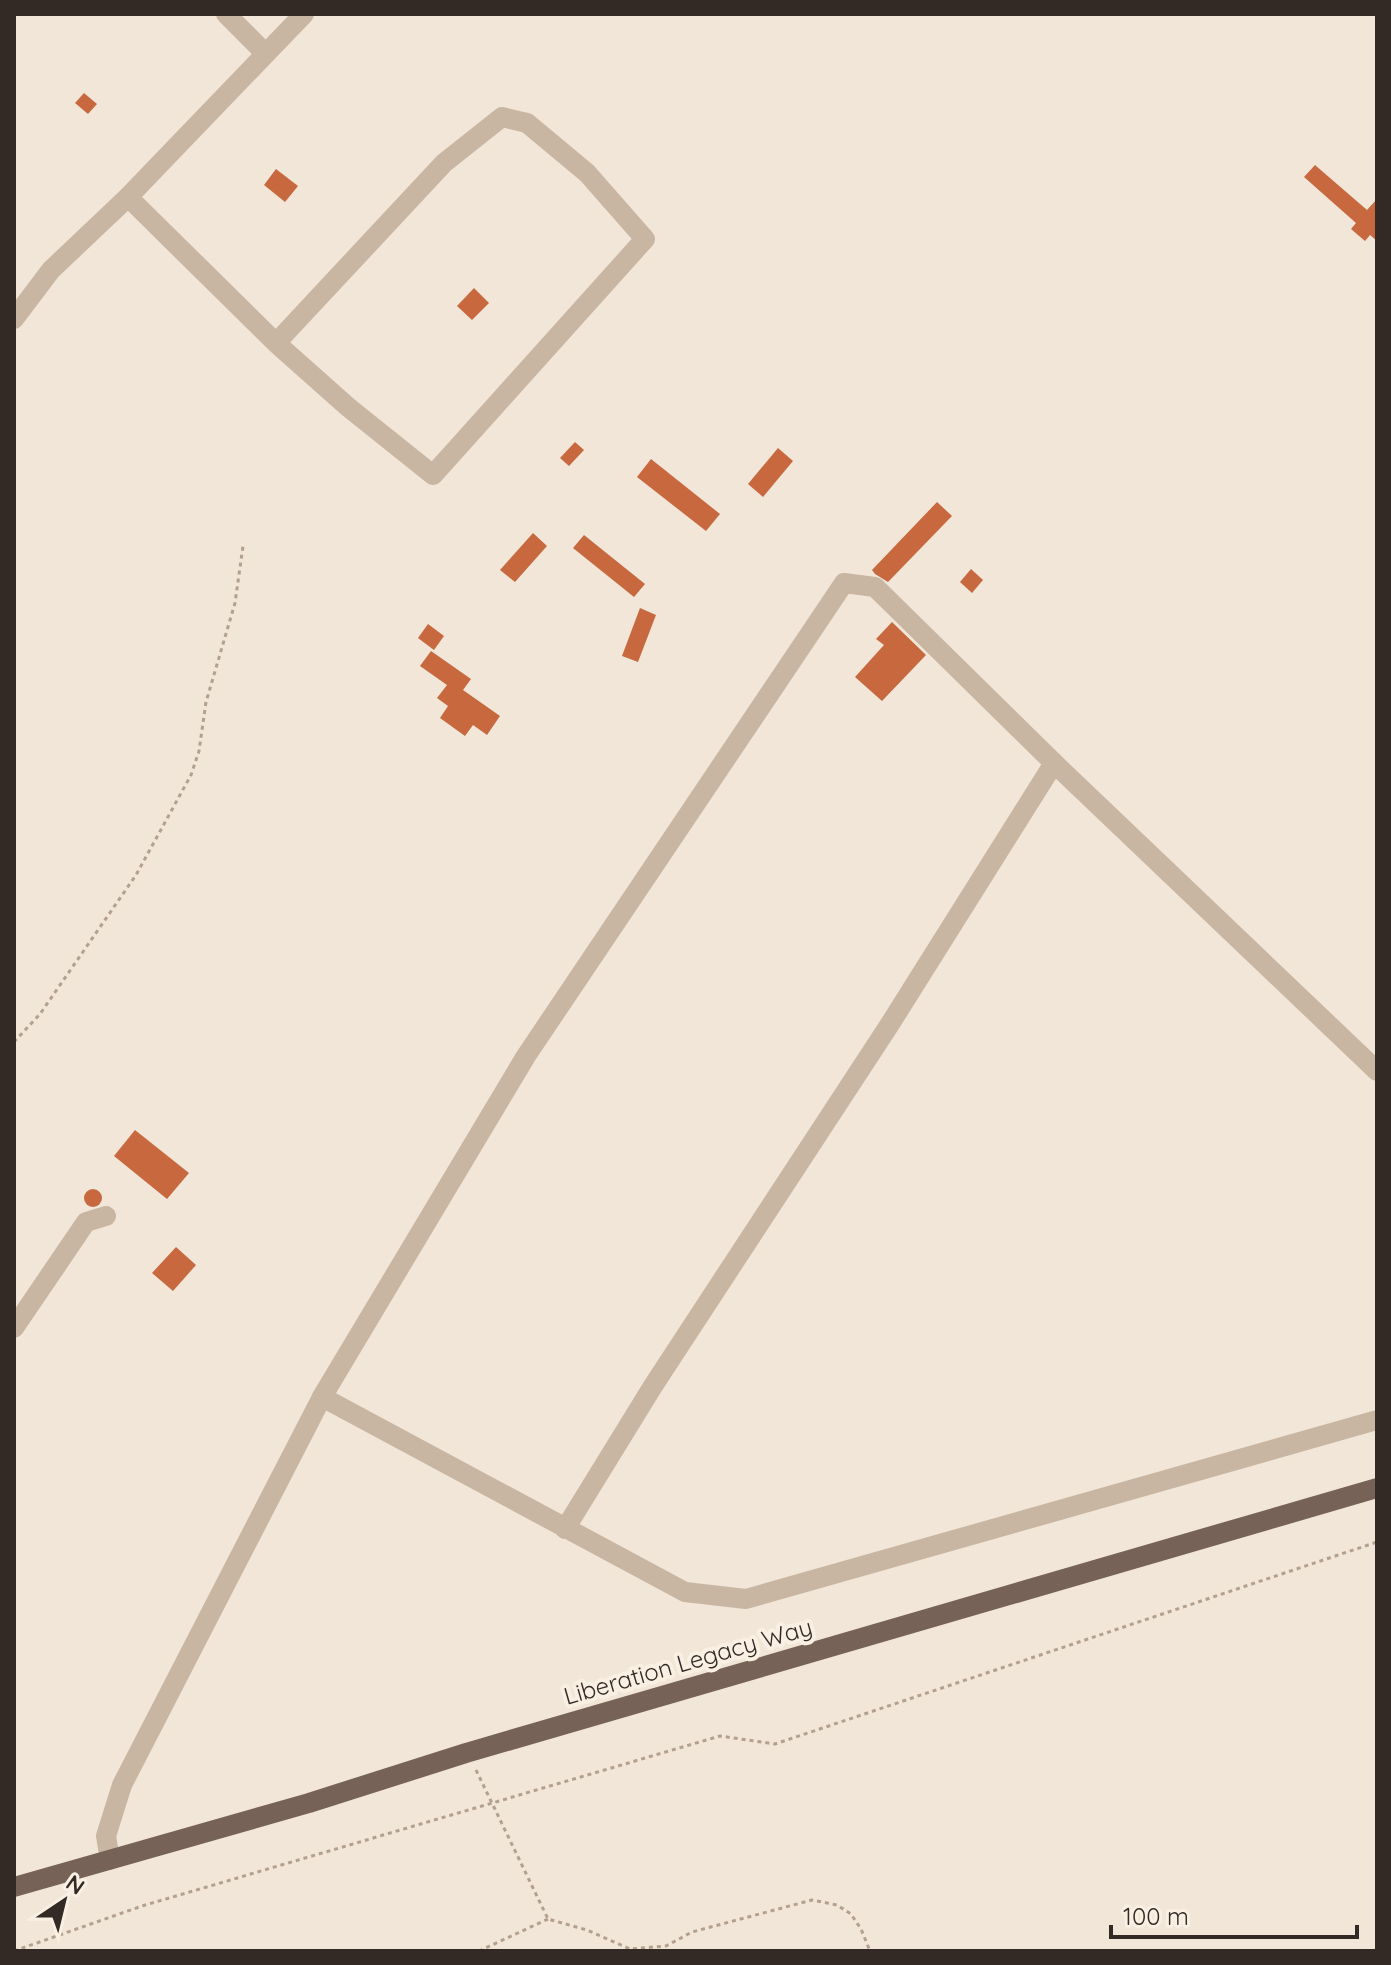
<svg xmlns="http://www.w3.org/2000/svg" width="1391" height="1965" font-family="Quicksand,sans-serif">
<style>
.building{fill:#c7683f}
.lines{fill:none;stroke-linecap:round;stroke-linejoin:round}
.path{stroke:#b4a08e;stroke-width:3;stroke-dasharray:4 4;stroke-linecap:butt}
.minor{stroke:#c8b6a3;stroke-width:20}
.major{stroke:#766256;stroke-width:20}
.labels{text-anchor:middle;stroke-width:8;stroke-linejoin:round;paint-order:stroke}
.street-label{font-size:24px;fill:#332a25;stroke:#f9f0e3}
</style>
<rect width="100%" height="100%" fill="#f1e6d7"/>
<g class="building">
<path d="M84,93l13,11 -9,10 -13,-11z"/>
<path d="M1315,165l52,45 10,-11v42l-7,-6 -5,6 -14,-12 5,-6 -52,-46z"/>
<path d="M276,169l22,17 -13,16 -21,-17z"/>
<path d="M474,288l15,15 -17,17 -15,-14z"/>
<path d="M575,442l9,8 -15,16 -9,-8z"/>
<path d="M778,448l15,13 -30,36 -15,-13z"/>
<path d="M651,459l69,55 -14,17 -69,-54z"/>
<path d="M937,502l15,14 -64,66 -13,-8 -3,-4z"/>
<path d="M533,533l14,13 -32,36 -15,-12z"/>
<path d="M584,535l61,49 -11,13 -61,-49z"/>
<path d="M971,569l12,11 -11,13 -12,-11z"/>
<path d="M640,608l16,7 -18,47 -16,-6z"/>
<path d="M892,622l34,33 -44,46 -27,-24 29,-32 -8,-6z"/>
<path d="M428,624l16,12 -10,14 -16,-12z"/>
<path d="M431,651l40,28 -8,11 37,26 -13,19 -14,-10 -8,11 -25,-18 8,-12 -11,-8 10,-13 -27,-19z"/>
<path d="M135,1130l54,43 -22,26 -53,-43z"/>
<circle cx="93" cy="1198" r="9"/>
<path d="M176,1247l20,18 -23,26 -21,-18z"/>
</g>
<g class="lines">
<g class="path">
<path d="M14,1042l26,-28 96,-139 55,-100 8,-24 7,-49 29,-99 8,-57"/>
<path d="M476,1770l72,149 39,11 43,19 36,-3 26,-14 120,-32 25,5 14,9 10,15 9,22"/>
<path d="M14,1951l128,-45 578,-170 55,8 602,-202"/>
<path d="M479,1951l69,-32"/>
</g>
<g class="minor">
<path d="M226,14l39,39"/>
<path d="M128,197l148,146 72,64 85,68 212,-236 -58,-66 -60,-50 -25,-6 -58,46 -168,180"/>
<path d="M14,319l37,-49 77,-73 176,-183"/>
<path d="M14,1328l72,-106 20,-6"/>
<path d="M322,1397l363,195 61,7 631,-179"/>
<path d="M565,1529l88,-143 237,-362 164,-261"/>
<path d="M110,1860l-4,-24 16,-51 200,-388 204,-341 318,-473 31,4 179,176 323,308"/>
</g>
<path class="major" d="M14,1887l295,-84 157,-50 911,-265"/>
</g>
<g class="labels">
<g class="street-label">
<text transform="translate(688 1662) rotate(-16)" y="8">Liberation Legacy Way</text>
</g>
</g>
<rect width="1391" height="1965" fill="none" stroke="#332a25" stroke-width="32"/>
<g transform="translate(64 1901) rotate(35)" stroke="#f9f0e3" stroke-width="6" paint-order="stroke">
<path d="M0-6L14 30L0 20L-14 30Z" fill="#332a25"/>
<text y="-12" font-size="22" font-weight="bold" text-anchor="middle" fill="#332a25">N</text>
</g>
<path d="M1111 1925v12h246v-12" fill="none" stroke="#332a25" stroke-width="4"/>
<text x="1123" y="1925" font-size="24" fill="#332a25" stroke="#f9f0e3" stroke-width="6" paint-order="stroke">100 m</text>
</svg>
